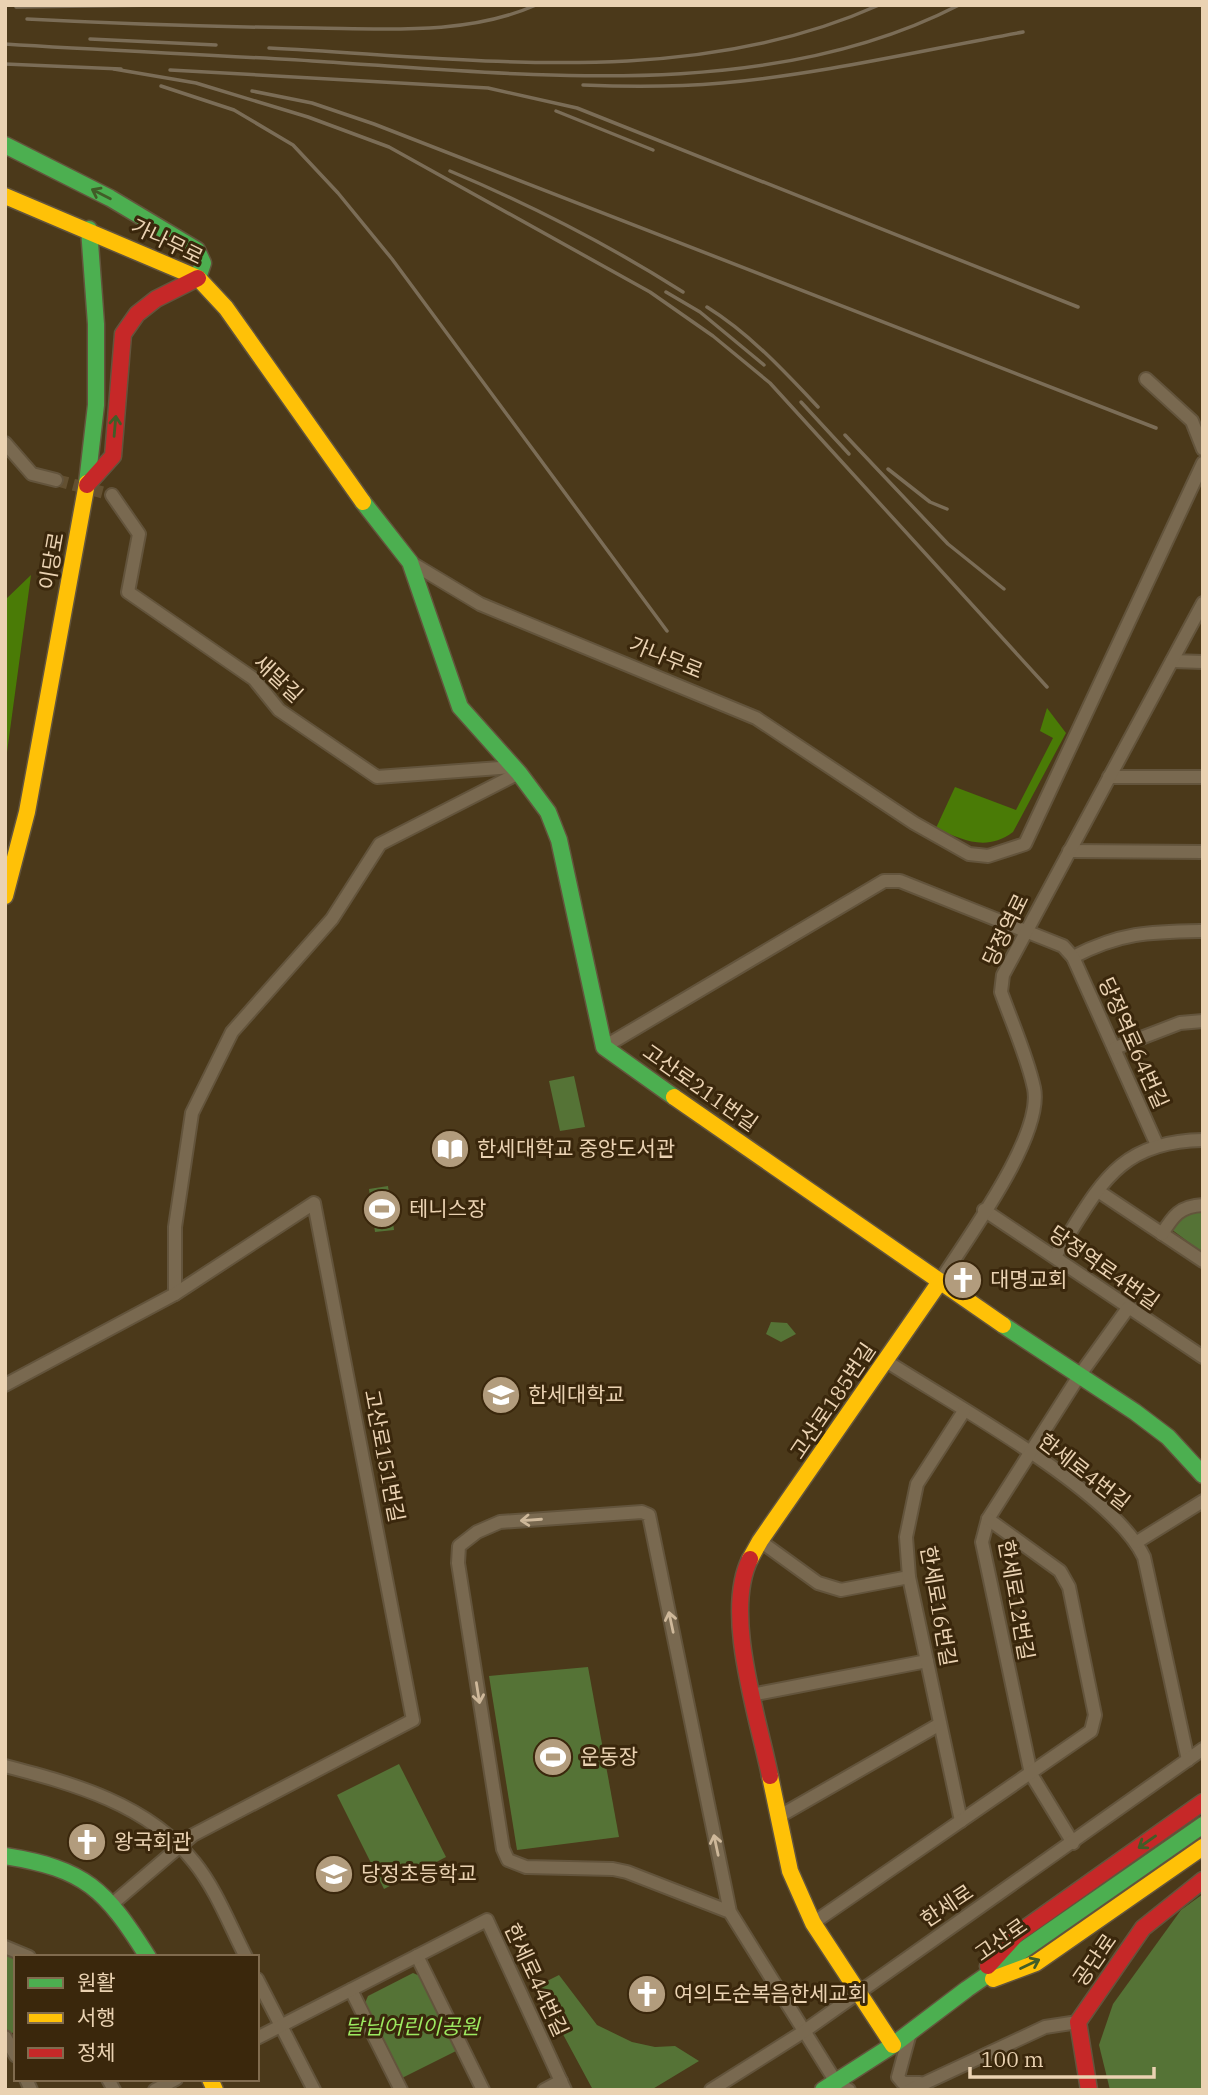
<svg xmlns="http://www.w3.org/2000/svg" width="1208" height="2095" font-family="'IBM Plex Serif','Noto Sans KR',serif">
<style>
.green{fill:#557336}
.forest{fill:#4a7b06}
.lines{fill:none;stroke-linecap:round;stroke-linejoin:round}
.street-tunnel{stroke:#635031;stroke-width:12;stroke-dasharray:12 6;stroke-linecap:butt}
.street-casing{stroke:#63543c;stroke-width:16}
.fast-casing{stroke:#63543c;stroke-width:19}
.slow-casing{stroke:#63543c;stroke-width:19}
.jam-casing{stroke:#63543c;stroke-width:19}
.street{stroke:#796950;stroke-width:12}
.fast{stroke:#4caf50;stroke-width:16}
.slow{stroke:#ffc107;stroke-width:16}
.jam{stroke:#c62828;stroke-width:16}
.rail{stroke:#7b6d57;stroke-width:3.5}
.oneway{stroke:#415d27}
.oneway2{stroke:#ceb89a}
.labels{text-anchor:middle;stroke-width:6;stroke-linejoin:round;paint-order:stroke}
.street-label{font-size:21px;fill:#ead2b2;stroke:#3a270c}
.poi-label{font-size:21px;fill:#ead2b2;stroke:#3a270c;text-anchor:start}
.park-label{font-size:21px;font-style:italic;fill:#9ce960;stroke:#3a270c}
</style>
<rect width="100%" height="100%" fill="#4b391a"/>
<g class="green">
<path d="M574,1076l11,51 -25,4 -11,-50z"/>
<path d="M388,1186l6,44 -19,2 -6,-43z"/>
<path d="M1194,1212h9v41l-32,-24 7,-10z"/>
<path d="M771,1322l16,1 9,11 -15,8 -15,-8z"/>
<path d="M588,1667l31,170 -102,13 -28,-174z"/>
<path d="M399,1764l47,93 -62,32 -47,-94z"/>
<path d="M1203,1894v196h-93l-11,-45 14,-41 68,-94z"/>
<path d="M5,1951l11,6v74l-6,3 -5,-7z"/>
<path d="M413,1973l7,3 38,74 -56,28 -37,-75 3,-7z"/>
<path d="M559,1975l38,50 35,17 23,5 20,-1 24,15 -48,29h-58l-56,-104z"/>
</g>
<g class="forest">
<path d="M31,575l-26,192v1v-168z"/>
<path d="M1047,708l19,25 -53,99c-27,20 -50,8 -77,-4l19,-41 61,23 37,-72 -13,-7z"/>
</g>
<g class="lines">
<path class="street-tunnel" d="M56,480l56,15"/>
<g class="street-casing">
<g id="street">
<path d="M1146,379l46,42 11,28"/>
<path d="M5,443l27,31 24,6"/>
<path d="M112,495l27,39 -11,58 126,87 25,31 98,67 136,-10"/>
<path d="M410,562l70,42 276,114 158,105 55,31 19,2 37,-12 178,-381"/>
<path d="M1172,661l31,1"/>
<path d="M1109,777h94"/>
<path d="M1069,851l134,1"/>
<path d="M1073,957c49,-25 76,-25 130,-26"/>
<path d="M604,1047l280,-166h16l163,65 10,11 84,188"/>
<path d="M1115,1048l65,-25 23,-2"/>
<path d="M1098,1191l105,70"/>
<path d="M984,1210l219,147"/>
<path d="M1162,1234c11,-18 18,-28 41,-29"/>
<path d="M1055,1256c43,-65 59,-115 148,-116"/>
<path d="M939,1283c26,-42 105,-147 95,-195 -7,-32 -22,-65 -33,-96l2,-17 200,-372"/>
<path d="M175,1294v-67l17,-114 40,-81 100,-113 48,-75 139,-71"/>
<path d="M886,1361c65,42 227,130 258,196l44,203"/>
<path d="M5,1385l170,-91 139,-91 99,517 -220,115 -82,70"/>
<path d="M760,1541l58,42 23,7 68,-13"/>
<path d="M1137,1542l66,-41"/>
<path d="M751,1695l176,-34"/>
<path d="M5,1766c69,18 143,38 189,96 22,27 36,64 52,95"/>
<path d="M778,1817l162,-93"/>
<path d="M961,1821l-52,-244 -3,-40 11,-53 47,-73"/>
<path d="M1073,1843l-42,-69 -49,-232 6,-23 91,-143 49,-68"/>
<path d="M730,1912l-103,-40 -14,-3 -87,-2 -18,-7 -5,-11 -45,-286 1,-17 18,-14 23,-10 142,-10 7,3 81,397 106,170 13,8"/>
<path d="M813,1923l278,-192 4,-16 -26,-128 -9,-16 -72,-52"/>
<path d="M5,1947l24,10"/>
<path d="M417,1956l66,134"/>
<path d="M257,1979l57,111"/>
<path d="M351,1990l50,100"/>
<path d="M910,2033l-12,44 5,6h17"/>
<path d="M5,2037l11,19"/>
<path d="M257,2038l230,-118 78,170"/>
<path d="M26,2079l5,11"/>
<path d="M108,2079l6,11"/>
<path d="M155,2090l21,-11"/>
<path d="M544,2090l17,-9"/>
<path d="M711,2090l92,-58 400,-283"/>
<path d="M910,2090l135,-63 33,-5"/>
</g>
</g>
<g class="fast-casing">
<g id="fast">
<path d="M5,145l105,53 87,52 6,13 -5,15"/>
<path d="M87,483l9,-78v-81l-7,-95"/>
<path d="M363,502l47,60 50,145 59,66 29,39 11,28 45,207 70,50"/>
<path d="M1003,1325l132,87 33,25 35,38"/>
<path d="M5,1856c81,13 100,33 143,101"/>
<path d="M823,2090l70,-45 74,-56 236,-164"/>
</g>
</g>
<g class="slow-casing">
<g id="slow">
<path d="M5,196l193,82 28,30 137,194"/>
<path d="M5,896l22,-84 60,-329"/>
<path d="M674,1097l329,228"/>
<path d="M750,1559l10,-18 179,-258"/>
<path d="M770,1776l20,95 23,52 80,122"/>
<path d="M993,1979l43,-16 167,-116"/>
<path d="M210,2079l5,11"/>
</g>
</g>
<g class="jam-casing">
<g id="jam">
<path d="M87,485l26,-29 10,-122 14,-20 19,-15 42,-21"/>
<path d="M750,1559c-27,54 8,158 20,217"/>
<path d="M988,1966l29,-32 186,-132"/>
<path d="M1089,2090l-11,-68 65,-94 60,-48"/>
</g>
</g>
<use href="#street" class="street"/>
<use href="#fast" class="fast"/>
<use href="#slow" class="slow"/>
<use href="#jam" class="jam"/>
<g class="rail">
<path d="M16,7l147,-2"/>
<path d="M27,19c96,5 192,8 288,9 74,1 153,7 221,-23"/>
<path d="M90,39l126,6"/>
<path d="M5,44c108,7 216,11 323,18 206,13 441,41 631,-57"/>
<path d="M269,48c203,10 419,43 610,-43"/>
<path d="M5,64l116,5"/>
<path d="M114,69l82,14 112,34 81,30 261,145 63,44 57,47 277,304"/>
<path d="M170,70l318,18 89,20 501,199"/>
<path d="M583,85c47,2 93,2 139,-2 101,-9 201,-33 301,-51"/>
<path d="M161,86l73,24 59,35 45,48 54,66 275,372"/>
<path d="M252,91l60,12 62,21 782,304"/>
<path d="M556,111l97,39"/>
<path d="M450,171c81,34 159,74 233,121"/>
<path d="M666,292l34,20 64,53"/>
<path d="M707,307c42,26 77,64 111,100"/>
<path d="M801,402l48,52"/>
<path d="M845,435l103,109 56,45"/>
<path d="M888,469l42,33 17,7"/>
</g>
</g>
<defs><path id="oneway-shaft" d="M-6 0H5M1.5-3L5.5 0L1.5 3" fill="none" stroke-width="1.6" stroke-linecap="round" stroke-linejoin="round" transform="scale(1.75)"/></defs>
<g class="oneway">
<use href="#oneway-shaft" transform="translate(101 194) rotate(-153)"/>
<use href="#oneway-shaft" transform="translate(115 426) rotate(-85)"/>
<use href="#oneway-shaft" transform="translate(1147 1842) rotate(145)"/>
<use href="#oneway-shaft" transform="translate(1030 1964) rotate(-25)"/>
</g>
<g class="oneway2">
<use href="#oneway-shaft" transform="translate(531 1520) rotate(176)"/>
<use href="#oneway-shaft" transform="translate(671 1622) rotate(-102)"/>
<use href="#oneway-shaft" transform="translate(478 1693) rotate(81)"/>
<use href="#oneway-shaft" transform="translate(716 1845) rotate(-102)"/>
</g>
<defs>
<g id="library-disc" transform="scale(2.0125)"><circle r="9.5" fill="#b29c7d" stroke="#3a270c"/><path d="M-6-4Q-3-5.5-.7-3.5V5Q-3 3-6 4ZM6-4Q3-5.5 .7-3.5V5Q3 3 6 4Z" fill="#fff"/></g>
<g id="stadium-disc" transform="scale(2.0125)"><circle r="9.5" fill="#b29c7d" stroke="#3a270c"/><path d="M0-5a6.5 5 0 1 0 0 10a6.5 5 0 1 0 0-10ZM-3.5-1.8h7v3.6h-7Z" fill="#fff"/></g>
<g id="church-disc" transform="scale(2.0125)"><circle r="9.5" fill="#b29c7d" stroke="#3a270c"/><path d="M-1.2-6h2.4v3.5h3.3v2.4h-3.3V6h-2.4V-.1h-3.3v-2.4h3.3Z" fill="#fff"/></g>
<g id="university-disc" transform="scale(2.0125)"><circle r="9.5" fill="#b29c7d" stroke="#3a270c"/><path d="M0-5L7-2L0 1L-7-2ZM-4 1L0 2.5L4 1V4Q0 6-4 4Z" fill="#fff"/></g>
<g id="school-disc" transform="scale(2.0125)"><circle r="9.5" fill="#b29c7d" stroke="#3a270c"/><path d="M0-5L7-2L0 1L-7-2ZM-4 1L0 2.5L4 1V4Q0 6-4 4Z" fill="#fff"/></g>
</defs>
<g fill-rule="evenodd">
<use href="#library-disc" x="450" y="1149"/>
<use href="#stadium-disc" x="382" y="1209"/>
<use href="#church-disc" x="963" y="1280"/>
<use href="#university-disc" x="501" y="1395"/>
<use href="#stadium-disc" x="553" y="1757"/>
<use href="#church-disc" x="87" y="1842"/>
<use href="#school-disc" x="334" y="1874"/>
<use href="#church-disc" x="647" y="1994"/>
</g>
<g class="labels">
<g class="street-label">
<text transform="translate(167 242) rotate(26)" y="7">가나무로</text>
<text transform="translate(52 561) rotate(-80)" y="7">이당로</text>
<text transform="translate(666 658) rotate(22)" y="7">가나무로</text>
<text transform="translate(278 679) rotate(43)" y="7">새말길</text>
<text transform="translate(1006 930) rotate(-64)" y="7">당정역로</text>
<text transform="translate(1133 1043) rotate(66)" y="7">당정역로64번길</text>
<text transform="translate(700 1088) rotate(35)" y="7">고산로211번길</text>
<text transform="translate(1104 1268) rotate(35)" y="7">당정역로4번길</text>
<text transform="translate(833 1401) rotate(-56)" y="7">고산로185번길</text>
<text transform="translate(384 1456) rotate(79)" y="7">고산로151번길</text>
<text transform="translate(1084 1472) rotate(38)" y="7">한세로4번길</text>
<text transform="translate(1016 1600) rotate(80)" y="7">한세로12번길</text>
<text transform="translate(938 1606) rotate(80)" y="7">한세로16번길</text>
<text transform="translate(947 1906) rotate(-34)" y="7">한세로</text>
<text transform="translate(1001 1940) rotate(-35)" y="7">고산로</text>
<text transform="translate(1095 1960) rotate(-55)" y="7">공단로</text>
<text transform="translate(536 1980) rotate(65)" y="7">한세로44번길</text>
</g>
<g class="poi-label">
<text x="477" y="1156">한세대학교 중앙도서관</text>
<text x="409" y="1216">테니스장</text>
<text x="990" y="1287">대명교회</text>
<text x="528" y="1402">한세대학교</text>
<text x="580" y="1764">운동장</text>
<text x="114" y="1849">왕국회관</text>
<text x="361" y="1881">당정초등학교</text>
<text x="674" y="2001">여의도순복음한세교회</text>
</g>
<g class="park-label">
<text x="412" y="2034">달님어린이공원</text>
</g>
</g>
<rect width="1208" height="2095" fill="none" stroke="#ead2b2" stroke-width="14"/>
<rect x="14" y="1955" width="245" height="126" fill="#3a270c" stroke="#806b4e" stroke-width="2"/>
<rect x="28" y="1978" width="35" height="10" fill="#4caf50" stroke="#806b4e" stroke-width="2"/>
<text x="77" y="1990" font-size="21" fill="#ead2b2">원활</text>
<rect x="28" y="2013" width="35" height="10" fill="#ffc107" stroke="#806b4e" stroke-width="2"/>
<text x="77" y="2025" font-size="21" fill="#ead2b2">서행</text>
<rect x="28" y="2048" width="35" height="10" fill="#c62828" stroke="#806b4e" stroke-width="2"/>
<text x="77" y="2060" font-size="21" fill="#ead2b2">정체</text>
<path d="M970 2067v10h184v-10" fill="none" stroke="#ead2b2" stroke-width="3.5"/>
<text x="981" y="2067" font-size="21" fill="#ead2b2" stroke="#3a270c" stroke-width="5" paint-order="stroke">100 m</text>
</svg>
